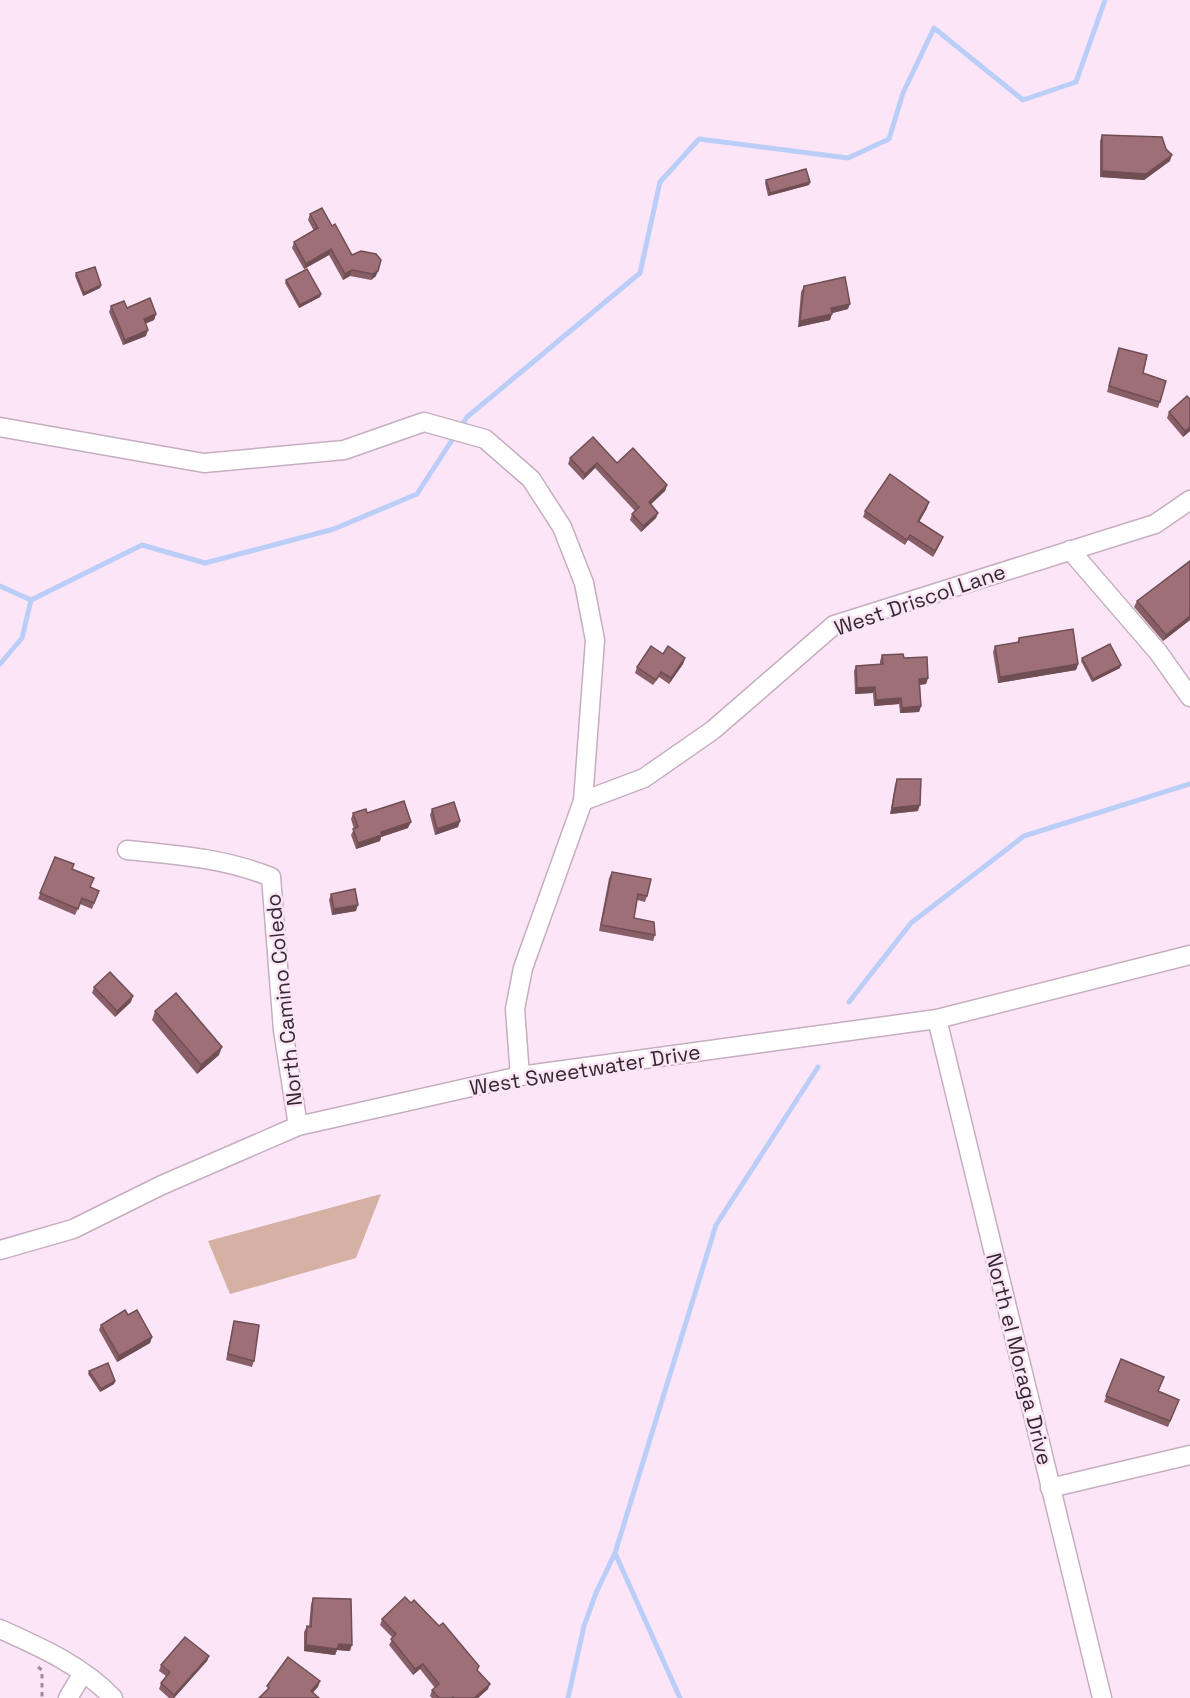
<svg xmlns="http://www.w3.org/2000/svg" width="1190" height="1698" font-family="'Space Grotesk',sans-serif">
<style>
.pitch{fill:#d5b1a4}
.lines{fill:none;stroke-linecap:round;stroke-linejoin:round}
.stream{stroke:#bbcef8;stroke-width:5}
.minor-casing{stroke:#c5aec0;stroke-width:21}
.path{stroke:#9c8b99;stroke-width:3;stroke-dasharray:4.5 4.5;stroke-linecap:butt}
.minor{stroke:#fff;stroke-width:18}
.wall{fill:#895f67}
.shaded-wall{fill:#6f4e54}
.building{fill:#9f6f78;stroke:#6f4e54;stroke-width:1.5}
.labels{text-anchor:middle;stroke-width:5;stroke-linejoin:round;paint-order:stroke}
.street-label{font-size:21px;fill:#322930;stroke:#fde5f8}
</style>
<rect width="100%" height="100%" fill="#fde5f8"/>
<path class="pitch" d="M381,1194l-25,64 -126,36 -22,-53z"/>
<g class="lines">
<g class="stream">
<path d="M0,586l31,14"/>
<path d="M0,664l22,-26 9,-38 111,-55 63,18 129,-34 83,-35 50,-77 173,-144 20,-91 39,-43 149,19 41,-19 14,-46 31,-65 89,72 53,-18 29,-82"/>
<path d="M849,1002l62,-79 113,-87 166,-52"/>
<path d="M568,1698l16,-72 12,-33 19,-40"/>
<path d="M680,1698l-65,-145 101,-328 102,-158"/>
</g>
<g class="minor-casing">
<g id="minor">
<path d="M0,427l204,36 140,-13 80,-28 61,17 46,40 31,48 22,56 11,57 -12,161 -60,167 -8,41 5,67"/>
<path d="M1070,550l88,102 32,45"/>
<path d="M583,801l61,-23 69,-48 121,-105 321,-101 35,-24"/>
<path d="M127,850c51,5 96,8 144,27l12,153 15,96"/>
<path d="M937,1019l165,679"/>
<path d="M0,1250l73,-21 89,-44 136,-59 222,-50 417,-57 253,-64"/>
<path d="M1050,1488l140,-33"/>
<path d="M0,1629c40,18 83,37 113,69"/>
<path d="M68,1698l15,-25"/>
</g>
</g>
<path class="path" d="M38,1667l4,3v28"/>
<use href="#minor" class="minor"/>
</g>
<g class="wall">
<path d="M1102,135l68,26 -26,19 -44,-3v-36z"/>
<path d="M766,180l44,2 -1,3 -41,11 -3,-13z"/>
<path d="M310,214l22,12 20,29 24,21 -5,4 -21,-4 -7,4 -14,-25 -25,14 -12,-21 2,-6 20,-11 -6,-11z"/>
<path d="M76,273l25,12 -1,3 -17,8 -8,-20z"/>
<path d="M286,280l35,14 -1,3 -21,11 -14,-25z"/>
<path d="M804,286l44,23 -16,4 -2,7 -32,7 3,-35z"/>
<path d="M111,306l16,2 29,6 -2,6 -9,4 1,12 -23,9 -14,-33z"/>
<path d="M1119,348l41,54 -2,6 -51,-16z"/>
<path d="M1169,412l21,19 -7,6 -16,-19z"/>
<path d="M570,458l47,5 50,22 -2,6 -14,13 7,9 -2,5 -15,14 -11,-12 2,-6 3,-3 -40,-43 -12,12 -15,-16z"/>
<path d="M927,508l-8,14 24,15 -2,5 -8,15 -25,-17 -3,5 -42,-28 2,-6z"/>
<path d="M1190,561v59l-27,21 -29,-34 3,-6z"/>
<path d="M1019,638l59,26 -2,6 -78,13 -5,-31 2,-6 22,-3z"/>
<path d="M663,654l22,4 -2,6 -14,20 -10,-7 -6,8 -18,-12 2,-6z"/>
<path d="M882,655l22,3 24,20 -2,6 -6,1 1,21 -2,6 -19,1 -1,-9 -25,2 -1,-13 -18,1 -1,-23 2,-5 24,-2v-3z"/>
<path d="M1082,658l38,10 -28,14 -11,-21z"/>
<path d="M897,779l21,32 -28,3 5,-29z"/>
<path d="M432,809l28,12 -2,6 -23,8 -5,-20z"/>
<path d="M353,813h14l41,15 -27,9 -1,4 -24,8 -5,-14 3,-6 -3,-10z"/>
<path d="M55,857l18,12 17,18 9,4 -7,18 -12,-5 -5,11 -37,-16z"/>
<path d="M612,872l35,24 -2,6 -8,-2 -3,18 21,17 -2,6 -54,-10 10,-53z"/>
<path d="M331,894l25,17 -24,4 -3,-15z"/>
<path d="M94,987l37,15 -16,15 -23,-24z"/>
<path d="M155,1011l64,44 -22,19 -45,-54z"/>
<path d="M128,1315l24,22 -2,6 -33,19 -18,-32 2,-5z"/>
<path d="M234,1321l20,40 -2,6 -26,-7z"/>
<path d="M1121,1359l38,33 20,8 -11,27 -64,-25z"/>
<path d="M89,1371l26,10 -1,3 -14,8 -12,-18z"/>
<path d="M313,1598l37,53 -13,-1 -2,5 -31,-4v-19l3,-6 2,1 2,-23z"/>
<path d="M382,1619l96,51 10,19 -10,9h-46l-2,-2 2,-6 3,-2 -15,-19 -7,6 -24,-30 4,-7 -13,-13z"/>
<path d="M209,1656l-2,5 -33,37h-5l-10,-9 2,-6 5,-7 -7,-5 2,-6z"/>
</g>
<g class="shaded-wall">
<path d="M1172,155l-2,6 -26,19 -44,-3 2,-6z"/>
<path d="M810,182l-1,3 -41,11 2,-3z"/>
<path d="M331,249l-2,6 -25,14 2,-5z"/>
<path d="M352,270l-2,6 -7,4 2,-6z"/>
<path d="M378,271l-2,5 -5,4 2,-6z"/>
<path d="M101,285l-1,3 -17,8 1,-3z"/>
<path d="M321,294l-1,3 -21,11 1,-3z"/>
<path d="M850,304l-2,5 -19,5 2,-6z"/>
<path d="M156,314l-2,6 -12,5 2,-6z"/>
<path d="M832,314l-2,6 -32,7 2,-6z"/>
<path d="M148,330l-2,6 -23,9 2,-5z"/>
<path d="M1190,427v4l-7,6 2,-6z"/>
<path d="M597,463l-2,5 -12,12 2,-6z"/>
<path d="M667,485l-2,6 -18,17 2,-6z"/>
<path d="M929,502l-2,6 -11,19 2,-6z"/>
<path d="M658,513l-2,5 -15,14 2,-6z"/>
<path d="M943,537l-2,5 -8,15 2,-6z"/>
<path d="M1190,616v4l-27,21 3,-6z"/>
<path d="M685,658l-2,6 -14,20 2,-6z"/>
<path d="M1078,664l-2,6 -78,13 2,-6z"/>
<path d="M1121,665l-1,3 -28,14 1,-3z"/>
<path d="M928,678l-2,6 -9,1 2,-6z"/>
<path d="M875,687l-2,6 -18,1 2,-6z"/>
<path d="M901,698l-2,6 -25,2 2,-6z"/>
<path d="M921,706l-2,6 -19,1 2,-5z"/>
<path d="M920,805l-2,6 -28,3 2,-6z"/>
<path d="M460,821l-2,6 -23,8 2,-6z"/>
<path d="M411,822l-3,6 -27,9 -1,4 -24,8 2,-6 23,-11z"/>
<path d="M358,905l-2,6 -24,4 2,-6z"/>
<path d="M133,996l-2,6 -16,15 2,-6z"/>
<path d="M222,1047l-3,8 -22,19 4,-9z"/>
<path d="M152,1337l-2,6 -33,19 2,-6z"/>
<path d="M115,1381l-1,3 -14,8 1,-3z"/>
<path d="M339,1644l13,1 -2,6 -13,-1 -2,5 -31,-4 2,-6z"/>
<path d="M209,1656l-2,5 -33,37h-1l1,-3z"/>
<path d="M423,1664l-3,5 -7,6 2,-6z"/>
<path d="M320,1681l-2,6 -9,10 2,-6z"/>
<path d="M490,1684l-2,5 -10,9h-4z"/>
</g>
<g class="building">
<path d="M1102,135l60,2 4,12 6,6 -26,19 -44,-3z"/>
<path d="M806,169l4,13 -40,11 -4,-13z"/>
<path d="M322,208l10,18 3,-2 17,31 9,-4 15,3 5,6 -3,11 -5,3 -21,-4 -7,4 -14,-25 -25,15 -12,-22 24,-14 -8,-14z"/>
<path d="M95,267l6,18 -17,8 -8,-20z"/>
<path d="M307,269l14,25 -21,11 -14,-25z"/>
<path d="M845,277l5,27 -19,4 1,6 -32,7 4,-35z"/>
<path d="M150,298l6,16 -12,5 4,11 -23,10 -14,-34 13,-5 3,7z"/>
<path d="M1119,348l28,7 -4,18 23,8 -6,21 -51,-16z"/>
<path d="M1187,396l3,3v28l-5,4 -16,-19z"/>
<path d="M593,437l24,26 16,-15 34,37 -18,17 9,11 -15,13 -11,-12 7,-7 -42,-44 -12,11 -15,-16z"/>
<path d="M890,474l39,28 -11,19 25,16 -8,14 -25,-16 -3,5 -42,-29z"/>
<path d="M1190,561v55l-24,19 -29,-34z"/>
<path d="M1073,629l5,35 -78,13 -5,-31 24,-4v-4z"/>
<path d="M1110,644l11,21 -28,14 -11,-21z"/>
<path d="M651,646l12,8 5,-8 17,12 -14,20 -10,-6 -5,8 -19,-13z"/>
<path d="M903,654l1,4 23,-1 1,21 -9,1 2,27 -19,2 -1,-10 -25,2 -1,-13 -18,1 -1,-22 27,-2 -1,-9z"/>
<path d="M897,779h24l-1,26 -28,3z"/>
<path d="M404,801l7,21 -30,10 1,3 -24,8 -5,-14 5,-2 -5,-14 13,-4 1,4z"/>
<path d="M454,802l6,19 -23,8 -5,-20z"/>
<path d="M55,857l19,7 -2,5 22,9 -4,9 9,4 -5,12 -12,-5 -4,11 -38,-16z"/>
<path d="M612,872l39,7 -4,17 -9,-2 -4,24 20,4 1,13 -54,-10z"/>
<path d="M355,889l3,16 -24,4 -3,-15z"/>
<path d="M110,972l23,24 -16,15 -23,-24z"/>
<path d="M176,993l46,54 -21,18 -46,-54z"/>
<path d="M125,1310l3,5 9,-5 15,27 -33,19 -18,-31z"/>
<path d="M234,1321l25,4 -5,36 -26,-7z"/>
<path d="M1121,1359l43,18 -6,14 21,9 -9,21 -64,-25z"/>
<path d="M108,1363l7,18 -14,8 -12,-18z"/>
<path d="M405,1597l6,6 3,-3 25,26 4,-3 36,43 -2,4 13,14 -16,14h-21v-1l-1,1h-13l-7,-8 7,-6 -16,-20 -8,5 -24,-30 5,-5 -14,-15z"/>
<path d="M313,1598l38,1 1,46 -13,-1 -2,5 -31,-4 1,-19 4,1z"/>
<path d="M185,1637l24,19 -35,39 -13,-12 9,-11 -9,-7z"/>
<path d="M288,1657l32,24 -9,10 8,7h-60l10,-10 -2,-2z"/>
</g>
<g class="labels">
<g class="street-label">
<text transform="translate(920 600) rotate(-19)" y="7">West Driscol Lane</text>
<text transform="translate(284 1000) rotate(-96)" y="7">North Camino Coledo</text>
<text transform="translate(585 1070) rotate(-9)" y="7">West Sweetwater Drive</text>
<text transform="translate(1019 1359) rotate(76)" y="7">North el Moraga Drive</text>
</g>
</g>
</svg>
